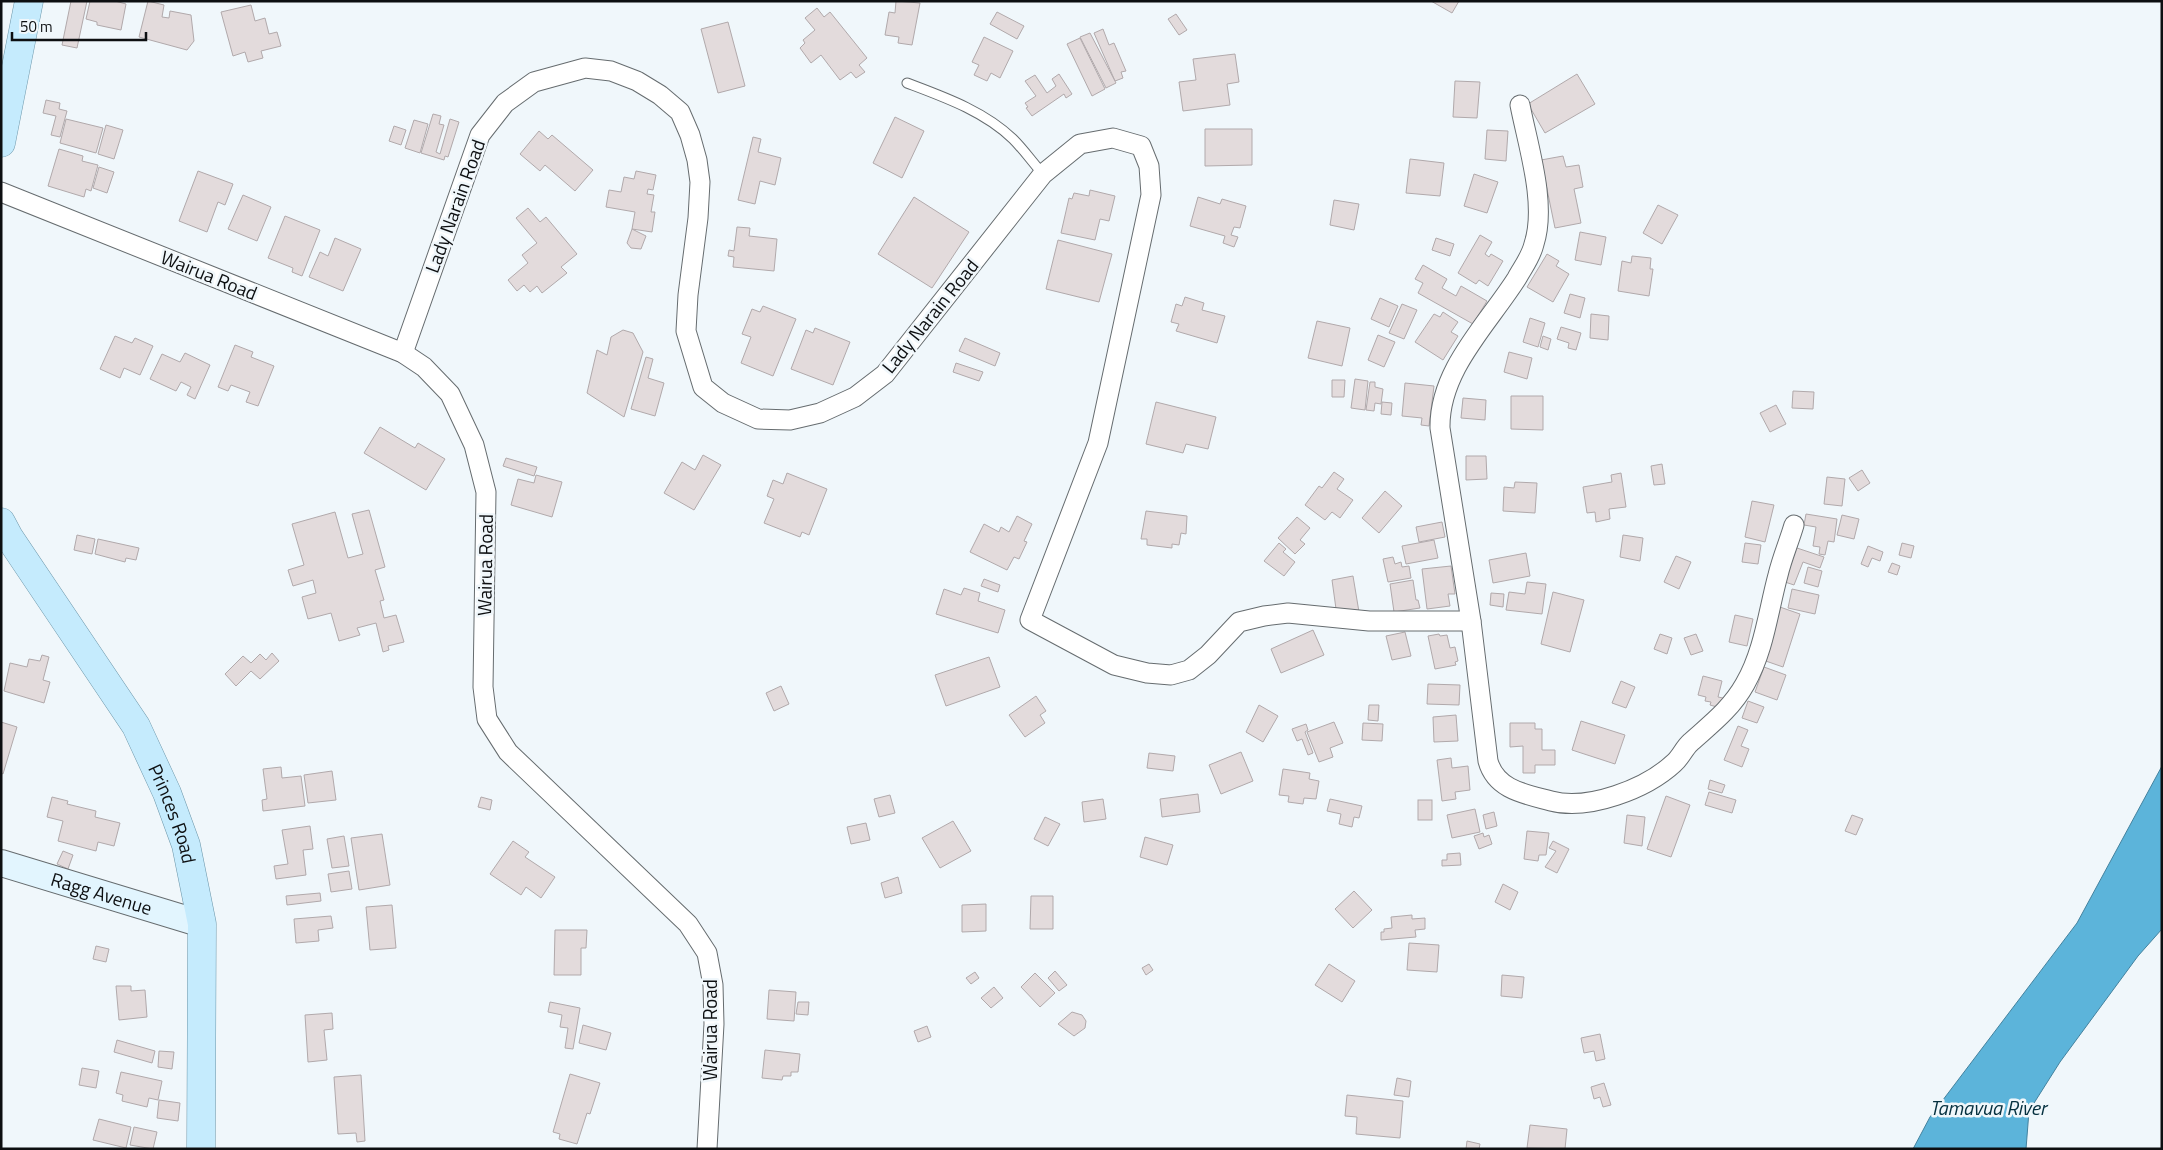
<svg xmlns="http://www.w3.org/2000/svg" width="2163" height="1150" font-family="'Titillium Web',sans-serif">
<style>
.water{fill:#5cb4da;stroke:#44829e}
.building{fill:#e3dbdc;stroke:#b1a9ab}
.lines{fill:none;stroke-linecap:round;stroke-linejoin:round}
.service-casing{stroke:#666c6f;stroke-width:11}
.minor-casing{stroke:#666c6f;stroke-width:21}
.secondary-casing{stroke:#666c6f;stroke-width:28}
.primary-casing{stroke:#6c96a9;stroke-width:29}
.service{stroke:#fff;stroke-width:9}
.minor{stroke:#fff;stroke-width:19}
.secondary{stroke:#e2f5fe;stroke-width:26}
.primary{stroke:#c5ebfd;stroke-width:28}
.labels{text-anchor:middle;stroke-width:5;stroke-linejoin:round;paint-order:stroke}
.street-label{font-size:19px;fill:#0d0f11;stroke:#f0f7fb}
.water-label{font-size:20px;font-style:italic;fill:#05303f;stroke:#f0f7fb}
</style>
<rect width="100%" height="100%" fill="#f0f7fb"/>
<path class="water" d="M2162,766v163l-24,27 -78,106 -31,49 -3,38h-113l17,-32 147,-194z"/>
<g class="building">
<path d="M71,1h16l-10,47 -15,-3z"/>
<path d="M90,1h25l11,3 -5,26 -24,-5v-3l-11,-3z"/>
<path d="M148,1l16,4 -2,12 7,1 1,-7 21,4 3,26 -7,9 -48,-13z"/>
<path d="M896,1l24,2 -8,42 -14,-2 1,-6 -14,-2 4,-23 6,1z"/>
<path d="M1431,1h28l-7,12z"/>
<path d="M251,5l4,16 10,-3 4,16 8,-2 4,14 -20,5 2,7 -15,4 -3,-10 -12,4 -12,-44z"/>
<path d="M817,8l7,9 6,-5 37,46 -8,7 6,7 -9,6 -5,-6 -11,8 -19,-25 -10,8 -11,-15 5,-5 -2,-3 12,-10 -10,-12z"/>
<path d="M997,12l27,14 -7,13 -27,-15z"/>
<path d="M1176,14l11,16 -8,5 -11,-16z"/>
<path d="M728,22l17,64 -27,7 -17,-64z"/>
<path d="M1103,29l6,16 5,-2 12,28 -5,1 2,6 -8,3 -21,-48z"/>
<path d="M1090,33l26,50 -10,5 -26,-51z"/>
<path d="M984,37l29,14 -13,27 -9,-5 -4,8 -13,-6 5,-10 -7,-3z"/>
<path d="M1080,38l25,51 -13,7 -25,-52z"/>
<path d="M1235,54l4,28 -12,2 3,21 -47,6 -4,-29 17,-2 -3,-21z"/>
<path d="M1059,74l13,20 -6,4 -2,-4 -32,22 -6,-8 2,-1 -3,-4 11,-7 -11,-15 10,-6 12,18 9,-7 -4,-7z"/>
<path d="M1577,74l18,30 -50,29 -17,-29z"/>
<path d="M1455,81l25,1 -3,36 -24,-1z"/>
<path d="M46,100l14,3 -1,6 8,2 -7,26 -9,-2 5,-19 -13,-3z"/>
<path d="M433,114l8,2 -2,8 5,1 -8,27 4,2 10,-35 9,3 -11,35 -3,-1 -1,4 -23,-7z"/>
<path d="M895,117l29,14 -22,47 -29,-15z"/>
<path d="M66,119l37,9 -7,25 -36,-10z"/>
<path d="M414,120l14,4 -8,29 -15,-5z"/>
<path d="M106,125l17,5 -9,29 -16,-5z"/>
<path d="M394,126l12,4 -5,15 -12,-4z"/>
<path d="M1205,129h47v36l-47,1z"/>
<path d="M1487,130l21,1 -2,30 -21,-2z"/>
<path d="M539,131l9,8 4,-4 41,35 -18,21 -30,-26 -5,6 -20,-17z"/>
<path d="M753,137l8,2 -3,13 23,6 -6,27 -15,-4 -5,23 -17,-4z"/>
<path d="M59,149l24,7 -1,5 16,4 -7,26 -5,-2 -2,8 -36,-11z"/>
<path d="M1563,156l3,11 13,-2 4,22 -9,2 7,34 -26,5 -14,-68z"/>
<path d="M1410,159l34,4 -4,33 -34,-3z"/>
<path d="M99,167l15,5 -7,21 -14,-5z"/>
<path d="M198,171l35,13 -8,21 -7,-3 -11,30 -28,-11z"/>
<path d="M636,171l20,4 -3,15 -5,-1 -1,5 7,1 -3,17h4l-3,20 -20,-3 3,-17 -29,-5 3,-17 12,2 3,-15 10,2z"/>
<path d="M1474,174l24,8 -11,31 -23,-7z"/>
<path d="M1090,190l25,6 -6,25 -9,-2 -5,21 -34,-7 8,-35 3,1 2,-6 15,3z"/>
<path d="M243,195l28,12 -14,34 -29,-12z"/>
<path d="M914,197l55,35 -37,56 -54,-34z"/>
<path d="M1198,197l22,7 2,-5 24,7 -6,22 -6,-1 -3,8 7,2 -4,10 -11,-4 2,-7 -35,-10z"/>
<path d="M1334,200l25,4 -5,26 -24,-5z"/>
<path d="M1658,205l20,10 -16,29 -19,-11z"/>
<path d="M528,208l12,14 6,-5 31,37 -16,13 6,6 -25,20 -5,-7 -7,6 -6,-7 -7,6 -9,-11 20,-17 -6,-8 15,-12 -21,-25z"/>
<path d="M285,216l35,14 -18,46 -10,-4 1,-4 -25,-10z"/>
<path d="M737,227l13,1 -1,8 28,3 -3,32 -41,-4 1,-10 -6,-1 1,-6 5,1z"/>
<path d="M632,229l14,7 -5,13 -10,-1 -4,-5z"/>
<path d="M1580,232l26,5 -5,28 -26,-5z"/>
<path d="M1480,235l12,7 -7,12 4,3 2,-3 12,7 -15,25 -9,-6 -3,4 -18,-11z"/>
<path d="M335,238l26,11 -18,42 -34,-14 11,-25 8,4z"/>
<path d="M1436,238l18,6 -4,12 -18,-6z"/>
<path d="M1058,240l54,14 -13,48 -53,-13z"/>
<path d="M1547,254l12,7 -3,5 13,8 -16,28 -26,-15z"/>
<path d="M1632,256l19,2 -1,11h3l-4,27 -31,-5 4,-30 9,2z"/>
<path d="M1423,265l24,14 -5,9 14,8 5,-10 26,15 -14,23 -55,-31 5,-10 -8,-4z"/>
<path d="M1570,294l15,4 -5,20 -16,-5z"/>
<path d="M1185,297l19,6 -2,7 23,6 -8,27 -41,-12 3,-7 -8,-2 5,-18 6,2z"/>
<path d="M1380,298l18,8 -9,21 -18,-8z"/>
<path d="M1402,304l15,6 -13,29 -15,-6z"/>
<path d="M763,306l33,13 -23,57 -32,-13 10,-26 -9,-3 10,-25 8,3z"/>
<path d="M1443,312l15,10 -7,10 7,4 -15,24 -28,-18 19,-28 6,3z"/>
<path d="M1591,314l18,2 -1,24 -18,-2z"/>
<path d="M1530,318l15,5 -7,24 -15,-5z"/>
<path d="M1317,321l33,7 -8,38 -34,-8z"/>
<path d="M1561,327l20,6 -5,17 -8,-2 1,-5 -12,-4z"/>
<path d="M815,328l35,14 -17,43 -42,-16 15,-39 7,3z"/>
<path d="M623,330l10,3 10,19 -19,65 -37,-24 10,-43 10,5 4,-18z"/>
<path d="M1378,335l17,7 -11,25 -16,-7z"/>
<path d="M115,336l17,7 3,-5 18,8 -13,29 -16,-7 -4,10 -20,-9z"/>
<path d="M1543,336l8,3 -3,11 -8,-3z"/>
<path d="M965,338l35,15 -5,13 -36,-15z"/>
<path d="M235,345l18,7 -2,5 23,9 -16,40 -12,-4 4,-10 -19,-7 -3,6 -10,-4z"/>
<path d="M1509,352l23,6 -5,21 -23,-7z"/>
<path d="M185,353l25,12 -15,34 -8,-4 4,-8 -10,-5 -5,9 -26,-12 12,-25 18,8z"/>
<path d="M646,357l7,2 -5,19 16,5 -9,33 -24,-7z"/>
<path d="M956,363l27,9 -4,9 -26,-9z"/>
<path d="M1355,379l13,2 -3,29 -14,-2z"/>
<path d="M1332,380h13l-1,17h-12z"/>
<path d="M1370,382h5v5l8,2 -2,15 -6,-1 -1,8 -8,-1z"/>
<path d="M1405,383l29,3 -5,40 -8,-1 1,-7 -20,-2z"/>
<path d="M1793,391l21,1 -1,17 -21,-1z"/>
<path d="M1511,396h32v34l-32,-1z"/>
<path d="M1463,398l23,2 -1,20 -24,-2z"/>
<path d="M1156,402l60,15 -8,32 -22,-5 -3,9 -37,-9z"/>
<path d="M1382,402l10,1 -1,12 -10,-1z"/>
<path d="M1776,405l10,19 -16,8 -10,-19z"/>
<path d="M380,427l35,21 3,-5 27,16 -19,31 -62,-37z"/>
<path d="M703,455l18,10 -27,45 -30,-17 18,-31 13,8z"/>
<path d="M1466,456h20l1,23 -21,1z"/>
<path d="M506,458l31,9 -3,9 -31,-10z"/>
<path d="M1662,464l3,20 -11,1 -3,-19z"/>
<path d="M1862,470l8,13 -12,8 -9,-13z"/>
<path d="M1334,472l10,7 -7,10 16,11 -13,18 -8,-6 -7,8 -20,-15 14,-19 3,2z"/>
<path d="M787,473l40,16 -18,46 -7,-3 -2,5 -36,-14 10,-24 -7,-3 6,-16 10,4z"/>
<path d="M1621,473l5,34 -17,2 1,10 -14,3 -1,-10 -8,1 -4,-26 29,-5 -1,-7z"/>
<path d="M536,475l26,7 -10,35 -41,-12 7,-26 16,4z"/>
<path d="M1827,477l18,2 -3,27 -18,-2z"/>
<path d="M1515,482l22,1 -2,30 -32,-2 1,-24 10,1z"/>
<path d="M1385,491l17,15 -23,27 -17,-15z"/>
<path d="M1752,501l22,4 -9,37 -20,-5z"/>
<path d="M369,510l16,57 -10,3 9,30 -4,1 4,17 12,-3 8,27 -16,4 1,4 -6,2 -7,-29 -19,5 3,7 -21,6 -8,-28 -23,6 -6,-22 14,-4 -3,-13 -20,6 -5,-16 16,-5 -12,-41 43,-12 13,46 15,-4 -11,-40z"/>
<path d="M1146,511l41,5 -1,18 -5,-1 -2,12 -7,-1v4l-25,-3v-6h-6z"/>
<path d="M1806,514l31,5 -3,23 -6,-1 -3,14 -6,-1 1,-7 -7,-1 3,-19 -12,-2z"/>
<path d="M1842,515l17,4 -5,20 -17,-4z"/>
<path d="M1017,516l15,8 -8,17 3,1 -8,17 -5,-2 -7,13 -37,-18 14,-28 15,8 2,-5 8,5z"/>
<path d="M1297,517l13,11 -10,12 5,4 -10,10 -17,-16z"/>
<path d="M1442,522l3,15 -26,5 -3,-15z"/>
<path d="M77,535l18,4 -3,15 -18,-4z"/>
<path d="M1623,535l20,3 -3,23 -20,-4z"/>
<path d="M98,539l41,9 -3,12 -10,-2 -1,4 -30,-8z"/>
<path d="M1434,540l4,18 -32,6 -4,-18z"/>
<path d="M1279,543l7,6 -3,3 12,10 -11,14 -20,-15z"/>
<path d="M1745,543l16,2 -3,19 -16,-2z"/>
<path d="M1902,543l12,3 -3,12 -12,-3z"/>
<path d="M1868,546l15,6 -3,9 -8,-3 -4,9 -7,-3z"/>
<path d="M1794,547l30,10 -4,11 -17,-6 -9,23 -12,-4z"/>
<path d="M1526,553l4,23 -37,7 -4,-23z"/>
<path d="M1676,556l15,6 -12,27 -15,-7z"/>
<path d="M1393,557l2,7 6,-2 1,5 7,-1 2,12 -23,4 -5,-23z"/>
<path d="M1892,563l8,3 -3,9 -9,-3z"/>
<path d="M1451,566l4,28h-7l2,12 -23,3 -5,-40z"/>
<path d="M1808,567l14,4 -4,16 -14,-4z"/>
<path d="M1353,576l6,36 -22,4 -5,-36z"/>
<path d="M984,579l16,6 -2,7 -17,-6z"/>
<path d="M1413,580l3,20h2l2,8 -26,4 -4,-28z"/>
<path d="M1527,582l19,2 -4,30 -36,-4 3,-18 16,2z"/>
<path d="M964,588l16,5 -2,8 27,9 -7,23 -62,-19 8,-25 17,6z"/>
<path d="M1792,589l27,6 -4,19 -27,-6z"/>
<path d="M1553,592l31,8 -14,52 -29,-8z"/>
<path d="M1491,593l13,1 -1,13 -13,-2z"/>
<path d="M1777,606l23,8 -17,53 -23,-8z"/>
<path d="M1735,615l18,4 -6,27 -18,-4z"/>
<path d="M1313,630l11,25 -43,18 -10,-24z"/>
<path d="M1405,632l6,24 -19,4 -6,-24z"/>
<path d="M1439,634l1,2 7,-1 3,13 5,-1 3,14 -3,1 1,3 -21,4 -7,-33z"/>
<path d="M1660,634l12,4 -5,16 -13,-5z"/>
<path d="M1696,634l7,17 -12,4 -7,-17z"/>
<path d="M272,653l7,8 -19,18 -9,-8 -15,15 -11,-12 18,-18 8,7 9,-9 6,6z"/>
<path d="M42,655l7,2 -6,23 7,2 -6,21 -40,-12 6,-28 17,4 2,-8 11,2z"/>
<path d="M989,657l11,30 -54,19 -11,-31z"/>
<path d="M1764,667l22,8 -9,25 -22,-8z"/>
<path d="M1703,676l19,5 -4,16 5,1 1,11 -14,-4 1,-3 -6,-1 1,-4 -8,-2z"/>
<path d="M1621,681l14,6 -9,21 -14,-5z"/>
<path d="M1428,684l32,1 -1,20 -32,-1z"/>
<path d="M781,686l8,18 -15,7 -8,-18z"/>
<path d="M1036,696l10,15 -6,4 5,8 -20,14 -16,-22z"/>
<path d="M1748,701l16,6 -7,16 -15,-5z"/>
<path d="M1259,705l19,11 -15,26 -17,-10z"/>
<path d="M1369,705h10l-1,16 -10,-1z"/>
<path d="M1456,715l2,26 -24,1 -1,-25z"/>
<path d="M1581,721l44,14 -10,29 -43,-14z"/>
<path d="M1,722l16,5 -14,47 -2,-1z"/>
<path d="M1334,722l9,21 -13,5 3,9 -14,5 -12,-30z"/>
<path d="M1363,723l20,1 -1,17 -20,-1z"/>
<path d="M1510,723h25v6h7v21h13v15h-20v8h-12v-27l-13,1z"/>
<path d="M1306,724l2,6 -3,2 8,21 -5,2 -6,-16 -5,2 -5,-12z"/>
<path d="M1738,726l10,4 -7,16 8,3 -7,18 -18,-7z"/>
<path d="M1241,752l12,29 -32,13 -12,-29z"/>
<path d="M1149,753l26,3 -2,15 -26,-3z"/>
<path d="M1451,758l1,10 16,-2 2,24 -15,2 1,7 -14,2 -5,-41z"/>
<path d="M281,767l1,11 19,-2 4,30 -42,5 -1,-11 5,-1 -4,-30z"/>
<path d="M1283,769l27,4 -1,6 10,2 -3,18 -12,-1 -1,6 -15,-2 1,-6 -10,-1z"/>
<path d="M332,771l4,29 -28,3 -4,-28z"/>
<path d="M1710,780l15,5 -3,8 -14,-4z"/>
<path d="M1709,792l27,8 -4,13 -27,-8z"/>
<path d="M1198,794l2,18 -38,5 -2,-18z"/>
<path d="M890,795l5,18 -16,4 -5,-18z"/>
<path d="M1666,796l24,9 -19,52 -24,-8z"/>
<path d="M52,797l16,4 -1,3 29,7 -1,6 25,6 -6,23 -16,-4 -2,9 -38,-10 5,-20 -16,-4z"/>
<path d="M481,797l11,3 -2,10 -12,-3z"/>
<path d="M1103,799l3,20 -22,3 -2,-20z"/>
<path d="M1330,799l32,7 -3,12 -5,-1 -2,10 -13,-3 2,-10 -14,-3z"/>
<rect x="1418" y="800" width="14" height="20"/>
<path d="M1475,809l5,23 -28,6 -5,-23z"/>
<path d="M1494,812l3,14 -11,3 -3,-14z"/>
<path d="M1627,815l18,2 -3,29 -18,-3z"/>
<path d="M1852,815l11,4 -7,16 -11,-4z"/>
<path d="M1045,817l15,7 -12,22 -14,-7z"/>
<path d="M953,821l18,30 -31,17 -18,-30z"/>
<path d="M866,823l4,17 -19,4 -4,-17z"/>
<path d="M310,826l3,23 -10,1 3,25 -30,4 -2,-13 14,-2 -6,-34z"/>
<path d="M1527,831l22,2 -3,22h-7l-1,6 -14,-2z"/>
<path d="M1483,833l1,4 5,-2 3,9 -13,5 -5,-13z"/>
<path d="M382,834l8,51 -31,5 -8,-52z"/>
<path d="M344,836l5,30 -17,2 -5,-29z"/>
<path d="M1145,837l28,8 -6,20 -27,-8z"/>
<path d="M513,841l16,11 -4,5 30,20 -14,21 -15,-11 -5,8 -31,-21z"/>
<path d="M1553,841l16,8 -12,24 -12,-6 11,-16 -7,-3z"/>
<path d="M63,851l10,4 -5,14 -11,-5z"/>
<path d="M1460,853l1,12 -19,1v-6h5v-6z"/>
<path d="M349,871l3,18 -21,3 -3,-18z"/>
<path d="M898,877l4,16 -17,5 -4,-15z"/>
<path d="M1503,884l15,8 -8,18 -15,-8z"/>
<path d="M1354,891l18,19 -19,18 -18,-19z"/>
<path d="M320,893l1,8 -34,4 -1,-9z"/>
<path d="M1031,896h22v33h-23z"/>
<path d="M986,904v27l-24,1v-27z"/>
<path d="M392,905l4,43 -26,2 -4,-43z"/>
<path d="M1412,915v4l13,-1v11l-10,1 1,7 -35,3v-8h3v-3l8,-1 -1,-11z"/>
<path d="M331,916l2,12 -15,2 1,11 -23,2 -2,-24z"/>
<path d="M555,930h32l-1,18h-5v27h-27z"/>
<path d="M1409,943l30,2 -2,27 -30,-2z"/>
<path d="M96,946l13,3 -3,13 -13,-3z"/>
<path d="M1149,964l4,6 -7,5 -4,-7z"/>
<path d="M1329,964l26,17 -13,21 -27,-17z"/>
<path d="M1055,971l12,14 -8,6 -11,-13z"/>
<path d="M975,972l4,6 -8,6 -5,-6z"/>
<path d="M1035,973l20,20 -15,14 -19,-20z"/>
<path d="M1502,975l22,2 -2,21 -21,-2z"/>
<path d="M116,986h15v5l14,-1 2,27 -28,3z"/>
<path d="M994,987l9,11 -12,10 -10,-10z"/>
<path d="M769,990l27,2 -2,29 -27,-2z"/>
<path d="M550,1002l30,6 -7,41 -8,-1 3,-20 -8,-1 2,-12 -14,-3z"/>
<path d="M798,1002h11l-1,13 -12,-1z"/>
<path d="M1072,1012l10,3 4,6 -1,7 -11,8 -16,-12z"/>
<path d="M332,1013l1,16 -9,1 3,30 -19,2 -3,-47z"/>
<path d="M583,1025l28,8 -5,17 -27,-7z"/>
<path d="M927,1026l4,11 -13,5 -4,-11z"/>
<path d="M1600,1034l5,25 -9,2 -2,-10 -10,2 -3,-15z"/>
<path d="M117,1040l38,11 -3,12 -38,-11z"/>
<path d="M765,1050l35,4 -2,18h-7v4h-8l-1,4 -20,-2z"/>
<path d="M159,1051l15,1 -2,17 -14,-2z"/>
<path d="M82,1068l17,3 -3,17 -17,-3z"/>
<path d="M121,1072l41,9 -4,19 -9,-2 -2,9 -25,-6 1,-6 -7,-2z"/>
<path d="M570,1074l30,9 -10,31 -3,-1 -10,31 -18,-5 1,-5 -7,-2z"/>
<path d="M361,1075l4,66 -8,1 -1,-9 -18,1 -4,-57z"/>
<path d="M1397,1078l14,3 -2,16 -15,-2z"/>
<path d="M1604,1083l7,22 -8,2 -3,-10 -6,2 -3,-12z"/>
<path d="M1347,1095l56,6 -3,37 -44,-4 1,-17 -12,-1z"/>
<path d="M159,1100l21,3 -2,18 -21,-3z"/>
<path d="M99,1119l32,8 -5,21 -33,-8z"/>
<path d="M1530,1125l37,4 -2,20 -38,-1z"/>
<path d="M134,1127l23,5 -4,17 -23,-4z"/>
<path d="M1467,1141l13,3 -1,5h-13z"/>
</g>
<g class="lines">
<g class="service-casing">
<path id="service" d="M907,83c37,14 77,28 106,56 11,11 20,24 30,35"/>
</g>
<g class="minor-casing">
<g id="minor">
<path d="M1520,105c8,41 27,99 14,139 -3,13 -11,23 -17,34 -29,46 -78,92 -77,150l31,193 17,140c8,29 37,33 63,40 37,10 95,-12 123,-38 7,-6 10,-15 17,-21 20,-18 40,-33 54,-58 19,-33 23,-72 33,-109 4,-17 11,-33 16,-50"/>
<path d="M1,192l402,161 21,14 26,27 24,51 12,47 -3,195 4,32 21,33 180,172 19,29 6,32 1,39 -7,125"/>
<path d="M403,353l77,-218 25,-32 29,-21 51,-14 26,3 26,10 23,14 20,17 10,23 7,25 3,22 -2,36 -10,77 -2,36 17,56 20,16 35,16 32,1 30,-7 35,-16 30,-23 158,-200 37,-30 33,-6 28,8 8,20 2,29 -53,248 -68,177 84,45 33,8 24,2 18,-5 19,-15 31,-33 25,-6 24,-3 81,8h102"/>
</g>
</g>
<g class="secondary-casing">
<g id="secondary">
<path id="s1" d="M1,863l201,61"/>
</g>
</g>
<g class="primary-casing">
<g id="primary">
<path d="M1,143l28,-142"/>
<path id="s2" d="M1,522l8,15 127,189 31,67 19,52 16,79 -1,225"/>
</g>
</g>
<use href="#service" class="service"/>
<use href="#minor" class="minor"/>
<use href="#secondary" class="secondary"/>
<use href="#primary" class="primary"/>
</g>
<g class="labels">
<g class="street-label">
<text transform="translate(455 206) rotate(-70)" y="7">Lady Narain Road</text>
<text transform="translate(209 275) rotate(22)" y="7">Wairua Road</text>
<text transform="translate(930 316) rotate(-51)" y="7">Lady Narain Road</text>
<text transform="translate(485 565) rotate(-89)" y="7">Wairua Road</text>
<text dy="7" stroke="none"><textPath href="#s2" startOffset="340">Princes Road</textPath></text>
<text dy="7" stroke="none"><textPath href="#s1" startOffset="105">Ragg Avenue</textPath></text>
<text transform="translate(710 1030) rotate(-90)" y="7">Wairua Road</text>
</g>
<g class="water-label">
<text x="1988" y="1115">Tamavua River</text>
</g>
</g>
<rect width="2163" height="1150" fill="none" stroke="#0d0f11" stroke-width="5"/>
<path d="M12 32v8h134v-8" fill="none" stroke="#0d0f11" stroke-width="2.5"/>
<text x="20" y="32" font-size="15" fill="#0d0f11" stroke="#f0f7fb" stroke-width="4" paint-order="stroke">50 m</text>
</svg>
